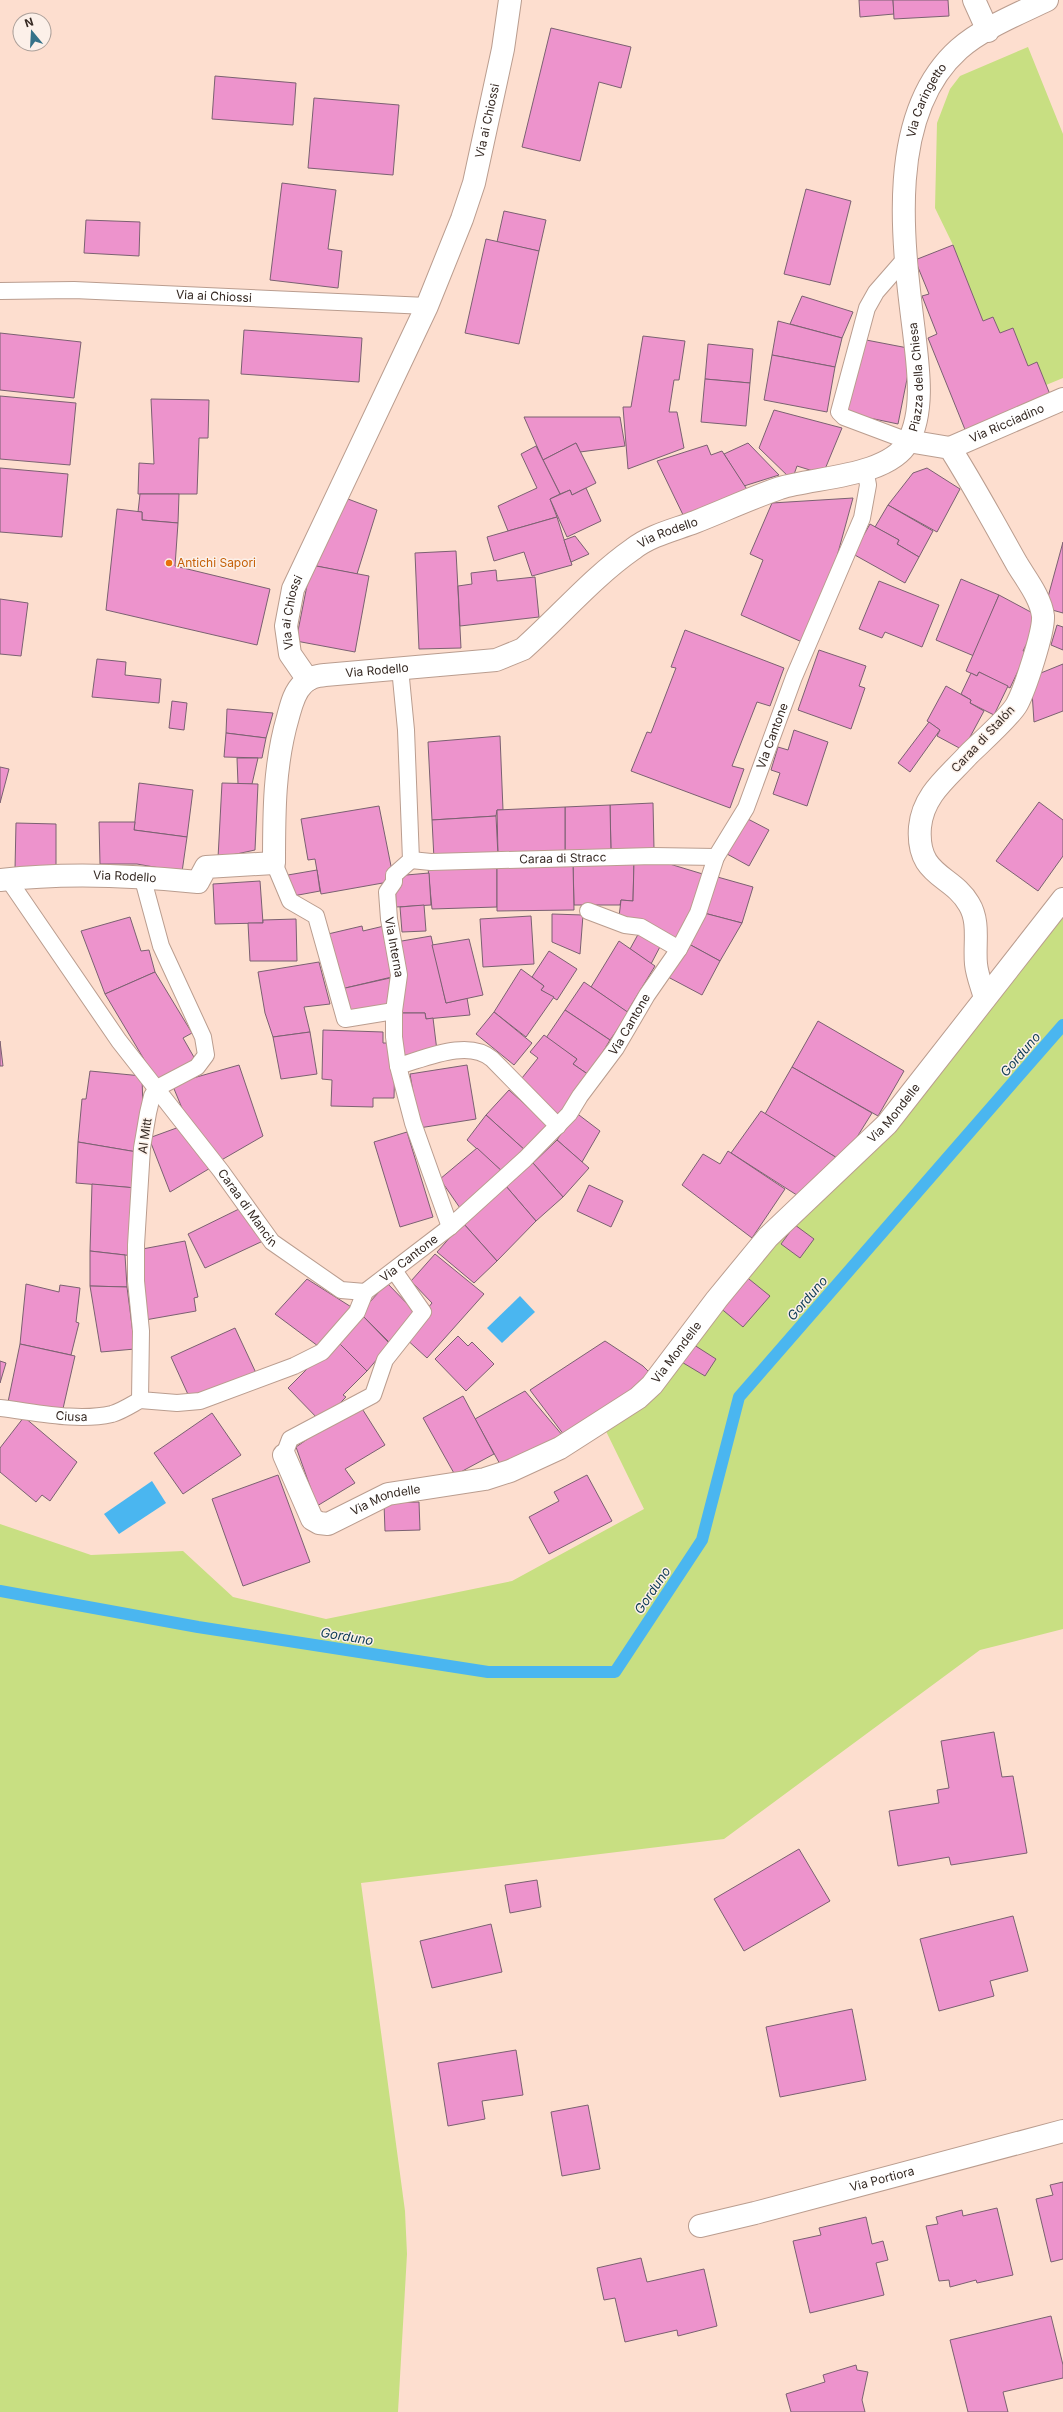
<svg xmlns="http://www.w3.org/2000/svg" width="1063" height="2412" font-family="Inter,sans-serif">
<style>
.green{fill:#c8df82}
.water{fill:#4ab6f0}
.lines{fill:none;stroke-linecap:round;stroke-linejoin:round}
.stream{stroke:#4ab6f0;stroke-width:12}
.building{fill:#ed93cc;stroke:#7b6171}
.service-casing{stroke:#ba9d8f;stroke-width:18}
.minor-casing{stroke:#ba9d8f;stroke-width:24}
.service{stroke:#fff;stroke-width:16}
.minor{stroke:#fff;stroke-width:22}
.food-dot{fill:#e8710a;stroke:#fcf0e9;stroke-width:1.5}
.labels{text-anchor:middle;stroke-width:3;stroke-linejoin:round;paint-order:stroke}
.street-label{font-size:12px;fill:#352923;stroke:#fcf0e9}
.food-label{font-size:12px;fill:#c56008;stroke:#fcf0e9;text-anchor:start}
.water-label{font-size:13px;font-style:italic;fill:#0e3c54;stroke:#fcf0e9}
</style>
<rect width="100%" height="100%" fill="#fddecf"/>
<g class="green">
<path d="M1028,47l35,87v244l-17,7 -9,-23 -9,4 -15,-38 -13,5 -7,-16 -10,4 -30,-76 -18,-37 2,-85 13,-34 10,-13z"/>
<path d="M1063,912v717l-83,21 -256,189 -363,44 44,328 2,43 -9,158h-398v-888l91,31 92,-4 50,46 93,22 186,-38 132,-72 -42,-86 70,-67 215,-232z"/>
</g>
<g class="water">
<path d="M520,1296l15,16 -33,31 -15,-15z"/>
<path d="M152,1481l14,22 -47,31 -15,-20z"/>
</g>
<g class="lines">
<path class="stream" d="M0,1591l198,36 290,45h127l87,-132 37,-143 324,-372"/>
</g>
<g class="building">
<path d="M859,0h34l1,14 -34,3z"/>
<path d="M893,0h55l1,16 -55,3z"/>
<path d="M551,28l80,19 -10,41 -22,-6 -19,79 -58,-14z"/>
<path d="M215,76l81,7 -3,42 -81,-6z"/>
<path d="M314,98l85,7 -6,70 -85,-7z"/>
<path d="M282,183l54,7 -8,59 14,2 -4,37 -68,-8z"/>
<path d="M806,189l45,12 -21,84 -46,-11z"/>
<path d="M504,211l42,9 -7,31 -42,-9z"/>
<path d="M86,220l54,2 -1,34 -55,-3z"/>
<path d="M486,239l53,12 -20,93 -54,-11z"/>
<path d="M953,245l30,76 10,-4 7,16 13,-5 15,38 9,-4 14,35 -85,35 -38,-94 9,-4 -15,-38 7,-2 -14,-34z"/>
<path d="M802,296l51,16 -11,26 -52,-14z"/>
<path d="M778,321l64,17 -7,29 -63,-12z"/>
<path d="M244,330l118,8 -3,44 -118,-8z"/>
<path d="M0,333l81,9 -7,56 -74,-8z"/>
<path d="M643,336l42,5 -6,39h-5l-5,32h8l7,36 -56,21 -5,-62h8z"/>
<path d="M861,339l52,10 -15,75 -52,-11z"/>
<path d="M708,344l45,5 -3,34 -45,-4z"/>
<path d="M772,355l63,12 -8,45 -63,-12z"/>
<path d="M705,379l45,4 -4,43 -45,-4z"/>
<path d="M0,396l76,7 -6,62 -70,-6z"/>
<path d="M151,399l58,1 -1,38h-9l-2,56h-59l1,-31 15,1z"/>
<path d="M774,410l68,18 -19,46 -26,-8 -5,14 -33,-32z"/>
<path d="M524,417h96l5,29 -45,6 -4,-9 -33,17z"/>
<path d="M576,443l20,40 -24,12 -2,-5 -10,4 -17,-34z"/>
<path d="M748,443l31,32 -35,11 -20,-32z"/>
<path d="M707,445l4,10 11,-4 28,43 -64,27 -29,-60z"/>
<path d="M536,446l24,48 -10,5 7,18 -49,14 -10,-25 39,-18 -16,-34z"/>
<path d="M0,468l68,6 -6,63 -62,-5z"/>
<path d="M927,468l33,21 -23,43 -49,-27 25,-32z"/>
<path d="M586,488l15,33 -34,16 -17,-38 20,-9 2,5z"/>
<path d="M140,494h39l-1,29 -36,-3v-8h-4z"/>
<path d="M853,498l-20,73 -31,71 -61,-27 22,-55 -13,-6 22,-51z"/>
<path d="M348,499l29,11 -20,64 -46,-9z"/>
<path d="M888,505l45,26 -14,26 -22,-13 2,-4 -24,-13z"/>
<path d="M117,509l25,3v8l36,3 -3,43 95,23 -13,56 -151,-35z"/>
<path d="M557,517l15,48 -40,11 -8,-24 -30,9 -7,-24z"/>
<path d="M870,524l29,16 -2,4 22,13 -14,26 -52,-29z"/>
<path d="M575,536l14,18 -18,8 -7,-22z"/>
<path d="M1063,542v71l-18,-5z"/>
<path d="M456,551l5,97 -42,1 -4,-96z"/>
<path d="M311,565l58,11 -14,76 -59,-11z"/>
<path d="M496,570l1,11 38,-4 4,40 -79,9 -2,-40 14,-2 -1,-11z"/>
<path d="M961,579l38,16 -25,61 -38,-16z"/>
<path d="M879,581l60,24 -17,42 -37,-15 -3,6 -23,-9z"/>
<path d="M999,595l41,22 -17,34 4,1 -17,36 -31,-16 -2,4 -11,-5z"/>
<path d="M0,599l28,4 -7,53 -21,-2z"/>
<path d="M1057,625l6,2v23l-12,-5z"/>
<path d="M685,630l99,38 -14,38 -13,-4 -25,64 12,3 -14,39 -99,-37 16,-39 4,1 25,-65 -5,-1z"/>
<path d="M819,650l47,16 -7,20 6,2 -14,41 -53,-19z"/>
<path d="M97,659l29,3 -1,13 36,4 -2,24 -67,-6z"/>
<path d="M1063,664v47l-29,11 -3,-45z"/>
<path d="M979,672l29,14 -14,29 -24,-12 1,-3 -10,-6 10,-21 6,3z"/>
<path d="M946,686l25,14 -1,3 14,8 -21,39 -26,-14 3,-6 -13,-9z"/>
<path d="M172,701l15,2 -3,27 -15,-2z"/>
<path d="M227,709l46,4 -7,25 -40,-5z"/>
<path d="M929,722l11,8 -30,42 -12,-9z"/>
<path d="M794,730l34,12 -21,64 -34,-12 7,-21 -9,-3 7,-23 10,3z"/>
<path d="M226,733l40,5 -4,20 -38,-1z"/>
<path d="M500,736l3,74h-6l-1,6 -64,4 -4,-78z"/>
<path d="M237,758h21l-6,26h-14z"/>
<path d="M0,767l9,2 -9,34z"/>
<path d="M139,783l54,7 -6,47 -53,-7z"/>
<path d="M222,783l36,1 -3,66 -37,8z"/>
<path d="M1039,802l24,18v36l-25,35 -42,-30z"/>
<path d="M653,803l1,46 -43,4 -1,-48z"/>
<path d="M610,805l1,48 -46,1v-47z"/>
<path d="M379,806l15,75 -73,13 -6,-35 -7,1 -7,-41z"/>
<path d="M565,807v47l-67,2 -1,-46z"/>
<path d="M496,816l2,40 -64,3 -2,-39z"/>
<path d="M746,818l23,12 -20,36 -22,-12z"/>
<path d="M99,822h36l-1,8 53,7 -5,35 -45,-8h-37z"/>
<path d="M16,823l40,1v44l-41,1z"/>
<path d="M573,861h61l-1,40 -12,-1 -1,5h-46z"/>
<path d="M634,861l29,1 43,13 -27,67 -60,-25 2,-17 12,1z"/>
<path d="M497,862v45l-65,2 -4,-41z"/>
<path d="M497,862l76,1 1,47 -77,1z"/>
<path d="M317,870l3,21 -27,5 -11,-20z"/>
<path d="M429,873l2,32 -35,2 -1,-31z"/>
<path d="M714,876l39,11 -11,36 -38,-10z"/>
<path d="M260,881l3,42 -48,1 -2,-40z"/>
<path d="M424,905l2,26 -24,1 -2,-25z"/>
<path d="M704,913l38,10 -22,38 -33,-18z"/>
<path d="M552,914l31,1 -3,39 -28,-12z"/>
<path d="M531,916l3,48 -51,3 -3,-48z"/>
<path d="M130,917l11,34 8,-1 6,22 -50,22 -24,-63z"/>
<path d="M296,919l1,42h-47l-2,-38h15v-3z"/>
<path d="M362,926l1,5 21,-5 12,50 -55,13 -13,-55z"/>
<path d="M641,929l22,12 -12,23 -21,-15z"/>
<path d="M431,936l15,67 21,-5 3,17 -44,4 -1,-6h-27l-2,-71z"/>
<path d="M469,939l14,56 -37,8 -14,-58z"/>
<path d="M619,941l36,25 -28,46 -36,-25z"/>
<path d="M687,943l33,18 -18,34 -34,-18z"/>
<path d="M549,951l28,18 -20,31 -16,-10 3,-4 -12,-9z"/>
<path d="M319,962l11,42 -26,3 6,25 -37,5 -8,-24 -7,-41z"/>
<path d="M521,969l23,17 -3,4 13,7 -28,40 -32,-25z"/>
<path d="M155,972l37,61 -9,5 12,21 -38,22 -52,-87z"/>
<path d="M390,978l3,30 -44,9 -8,-28z"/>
<path d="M584,982l45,31 -19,27 -45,-30z"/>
<path d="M565,1010l45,30 -21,35 -16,-11 4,-5 -31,-21z"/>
<path d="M494,1012l38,31 -18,22 -38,-31z"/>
<path d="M398,1013h27l1,6 7,-1 4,33 -38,5z"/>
<path d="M818,1021l86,50 -26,45 -86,-49z"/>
<path d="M323,1030l60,2v11h8l4,15 -1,40h-21v9l-42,-1 1,-26 -10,-1z"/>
<path d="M310,1032l7,42 -36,5 -8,-42z"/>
<path d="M544,1035l33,24 -4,5 16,11 -27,42 -44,-34 20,-25 -8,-6z"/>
<path d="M0,1041l3,25h-3z"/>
<path d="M239,1065l24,71 -45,26 -29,-37 -17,-41z"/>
<path d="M467,1065l9,54 -57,9 -9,-54z"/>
<path d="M792,1067l80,46 -30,48 -77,-47z"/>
<path d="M90,1071l52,5 1,34 -6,42 -59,-10 4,-43h4z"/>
<path d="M509,1090l41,37 -23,25 -41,-37z"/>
<path d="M761,1111l81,50 -39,38 -72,-46z"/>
<path d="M575,1112l25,19 -18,31 -25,-22z"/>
<path d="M486,1115l41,37 -22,22 -38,-34z"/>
<path d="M182,1126l30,41 -42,25 -21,-54z"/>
<path d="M407,1132l26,85 -33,10 -26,-85z"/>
<path d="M557,1140l32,28 -26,29 -30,-34z"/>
<path d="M78,1142l59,10 -1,36 -60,-5z"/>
<path d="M477,1148l28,26 -45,34 -20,-29z"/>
<path d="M728,1151l57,38 -33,49 -70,-53 21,-31 17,10z"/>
<path d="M533,1163l30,34 -27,24 -31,-36z"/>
<path d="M92,1184l44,4 -2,68 -44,-5z"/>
<path d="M505,1185l31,36 -39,40 -34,-38z"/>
<path d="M589,1185l34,16 -12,26 -34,-16z"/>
<path d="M241,1208l22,33 -58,27 -17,-34z"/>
<path d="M463,1223l34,38 -23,22 -37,-31z"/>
<path d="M795,1225l19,14 -14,19 -19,-14z"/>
<path d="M185,1241l13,56 -4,1 2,13 -51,9 -8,-70z"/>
<path d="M90,1251l35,4 2,32 -37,-1z"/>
<path d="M435,1254l49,40 -57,64 -23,-21 28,-34 -21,-22z"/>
<path d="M744,1275l26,21 -27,31 -25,-21z"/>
<path d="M307,1279l49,31 -34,39 -47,-35z"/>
<path d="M387,1283l31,32 -24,32 -34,-34z"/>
<path d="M26,1284l33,8 1,-7 20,3 -4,34 3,1 -8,32 -51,-11z"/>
<path d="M90,1286l37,1 8,62 -34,3z"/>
<path d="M360,1313l30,31 -23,27 -31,-31z"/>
<path d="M235,1328l21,45 -65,28 -20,-44z"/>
<path d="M458,1336l10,10 4,-4 22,22 -28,27 -31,-32z"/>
<path d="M336,1340l31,31 -24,24 3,2 -25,25 -33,-34z"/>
<path d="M605,1341l38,25 10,10 -89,59 -34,-45z"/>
<path d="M691,1343l25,16 -11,17 -25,-15z"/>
<path d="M20,1344l55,12 -13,57 -54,-11z"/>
<path d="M0,1361l6,2 -6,20z"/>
<path d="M525,1391l38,45 -62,30 -26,-47z"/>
<path d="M463,1396l31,58 -39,21 -32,-57z"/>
<path d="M361,1407l24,38 -40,24 10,14 -38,23 -21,-59 45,-31z"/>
<path d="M212,1413l29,42 -58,39 -29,-41z"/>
<path d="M24,1417l53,45 -27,39 -8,-6 -6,7 -36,-30v-24z"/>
<path d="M278,1475l32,87 -67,24 -31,-87z"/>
<path d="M587,1475l25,46 -63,33 -20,-37 30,-16 -5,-9z"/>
<path d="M419,1502l1,28 -35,1 -1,-28z"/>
<path d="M994,1732l8,45 11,-1 14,77 -76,12 -2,-8 -51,9 -9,-55 50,-8 -2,-13 12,-2 -8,-47z"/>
<path d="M799,1849l31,52 -86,50 -30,-52z"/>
<path d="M537,1880l4,27 -31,6 -5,-28z"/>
<path d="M1013,1916l15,55 -38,10 4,15 -55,15 -19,-72z"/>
<path d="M491,1924l11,48 -70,16 -12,-47z"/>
<path d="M852,2009l14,71 -86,17 -14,-70z"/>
<path d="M516,2050l7,45 -41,6 3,18 -37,7 -10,-63z"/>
<path d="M588,2105l12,64 -38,7 -11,-64z"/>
<path d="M1063,2182v77l-12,3 -15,-63 17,-4 -3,-10z"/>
<path d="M997,2208l16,67 -36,8 -1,-3 -26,7 -1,-7 -10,1 -13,-55 12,-2 -2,-7 26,-7 1,6z"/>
<path d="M866,2217l6,27 11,-3 5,19 -12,3 8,32 -74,18 -17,-72 28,-6 -2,-7z"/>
<path d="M641,2258l6,24 57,-13 13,57 -39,10 -1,-6 -52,12 -10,-44 -11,2 -7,-32z"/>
<path d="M1051,2316l12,49v13l-60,14 5,20h-40l-18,-72z"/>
<path d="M856,2365l1,5 11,2 -6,28 3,12h-74l-5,-18 39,-12 -2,-7z"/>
</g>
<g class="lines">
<g class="service-casing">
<g id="service">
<path d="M904,260l-28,32 -9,16 -28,104 5,5 64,24"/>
<path id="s1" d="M0,291l74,-1 353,16"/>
<path id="s2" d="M400,668l6,62 5,130 -17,15v7l-7,10 2,27 10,56 -5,36v26l4,29 15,57 37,104"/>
<path id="s3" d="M411,860l20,2 222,-6 63,1"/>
<path d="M274,863l16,38 26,15 29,103 49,-8"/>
<path id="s4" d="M142,876l19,70 42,91 3,18 -9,12 -40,21 -5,8 -4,17 -6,35 -6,97v36l5,50 -1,69 37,3 23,-2 94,-35 28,-14 35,-40 8,-20 85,-65 75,-68 44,-45 11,-18 36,-48 31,-53 32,-46 19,-36 18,-56 30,-49 48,-131 68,-159 6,-33 -3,-16"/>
<path id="s5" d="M8,879l111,162 102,130 51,71 69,48 24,2"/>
<path d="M588,911l37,14 16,2 38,22"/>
<path d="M398,1066c26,-7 70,-28 94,-7l66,67"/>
<path id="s6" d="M0,1408c35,4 77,14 112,6 10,-3 19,-9 28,-14"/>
<path d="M284,1455l6,-16 83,-44 12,-35 38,-48 -28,-40"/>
</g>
</g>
<g class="minor-casing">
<g id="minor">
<path d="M974,0l14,31"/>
<path d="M908,441l42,7c24,38 45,77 67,116 9,15 24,34 26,52 1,16 -18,73 -26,88 -6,12 -38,40 -49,51 -21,23 -45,40 -48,72 -4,50 32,47 49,77 11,18 5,40 7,60 1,11 6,23 9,34"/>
<path id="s7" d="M950,448l113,-49"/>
<path id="s8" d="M308,680l-18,-26 -4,-28 7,-37 134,-283 35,-87 12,-36 29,-134 7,-49"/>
<path id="s9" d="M0,880c66,-8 132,-5 198,2l8,-15 68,-4c0,-50 0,-98 14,-146 3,-11 6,-25 15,-33 6,-7 14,-8 22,-9l171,-15 27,-11c37,-33 70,-72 110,-100 18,-14 41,-19 62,-27 28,-11 56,-24 85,-34 35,-11 108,-11 128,-46 17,-31 10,-76 6,-110 -11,-87 -29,-217 45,-283 24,-21 59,-35 88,-49"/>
<path id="s10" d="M284,1455l28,64 7,4 9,1 60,-30 97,-15 25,-8 50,-23 78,-50 14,-13 65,-86 51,-62 119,-113 176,-225"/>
<path id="s11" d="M700,2226l55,-13 308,-82"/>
</g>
</g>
<use href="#service" class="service"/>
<use href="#minor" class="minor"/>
</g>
<circle class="food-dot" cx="169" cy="563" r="4"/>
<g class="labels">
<g class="street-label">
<text dy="4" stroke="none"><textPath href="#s9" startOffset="1488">Via Caringetto</textPath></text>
<text dy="4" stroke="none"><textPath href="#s8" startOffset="606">Via ai Chiossi</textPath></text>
<text dy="4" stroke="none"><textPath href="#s1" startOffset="214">Via ai Chiossi</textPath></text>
<text dy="4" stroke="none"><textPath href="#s9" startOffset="1207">Piazza della Chiesa</textPath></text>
<text dy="4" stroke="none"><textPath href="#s7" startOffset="62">Via Ricciadino</textPath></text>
<text dy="4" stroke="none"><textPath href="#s9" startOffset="880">Via Rodello</textPath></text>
<text dy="4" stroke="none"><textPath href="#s8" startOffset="74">Via ai Chiossi</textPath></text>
<text dy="4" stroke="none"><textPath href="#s9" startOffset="544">Via Rodello</textPath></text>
<text dy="4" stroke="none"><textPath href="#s4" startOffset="1536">Via Cantone</textPath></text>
<text transform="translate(983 739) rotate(-47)" y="4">Caraa di Stalón</text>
<text dy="4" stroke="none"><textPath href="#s3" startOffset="152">Caraa di Stracc</textPath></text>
<text dy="4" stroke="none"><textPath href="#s9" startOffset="125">Via Rodello</textPath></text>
<text dy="4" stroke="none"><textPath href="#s2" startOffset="290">Via Interna</textPath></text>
<text dy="4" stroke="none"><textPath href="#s4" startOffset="1212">Via Cantone</textPath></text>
<text dy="4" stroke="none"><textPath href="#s10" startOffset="810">Via Mondelle</textPath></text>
<text transform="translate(145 1136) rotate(-82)" y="4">Al Mitt</text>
<text dy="4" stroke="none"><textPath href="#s5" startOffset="407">Caraa di Mancin</textPath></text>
<text dy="4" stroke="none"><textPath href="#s4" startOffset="888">Via Cantone</textPath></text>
<text dy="4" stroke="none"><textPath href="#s10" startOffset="486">Via Mondelle</textPath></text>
<text dy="4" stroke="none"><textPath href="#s6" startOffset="72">Ciusa</textPath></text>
<text dy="4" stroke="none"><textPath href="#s10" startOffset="150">Via Mondelle</textPath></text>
<text dy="4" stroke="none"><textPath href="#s11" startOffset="188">Via Portiora</textPath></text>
</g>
<g class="food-label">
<text x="177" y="567">Antichi Sapori</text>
</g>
<g class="water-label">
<text transform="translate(1020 1054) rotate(-49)" y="5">Gorduno</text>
<text transform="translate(807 1298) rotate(-49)" y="5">Gorduno</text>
<text transform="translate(652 1590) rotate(-56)" y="5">Gorduno</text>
<text transform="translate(347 1636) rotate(9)" y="5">Gorduno</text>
</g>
</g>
<g transform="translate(32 32) rotate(342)"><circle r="19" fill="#fcf0e9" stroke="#aca09a"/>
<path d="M0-3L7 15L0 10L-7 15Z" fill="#357289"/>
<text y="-6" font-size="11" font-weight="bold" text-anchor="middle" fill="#352923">N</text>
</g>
</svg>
